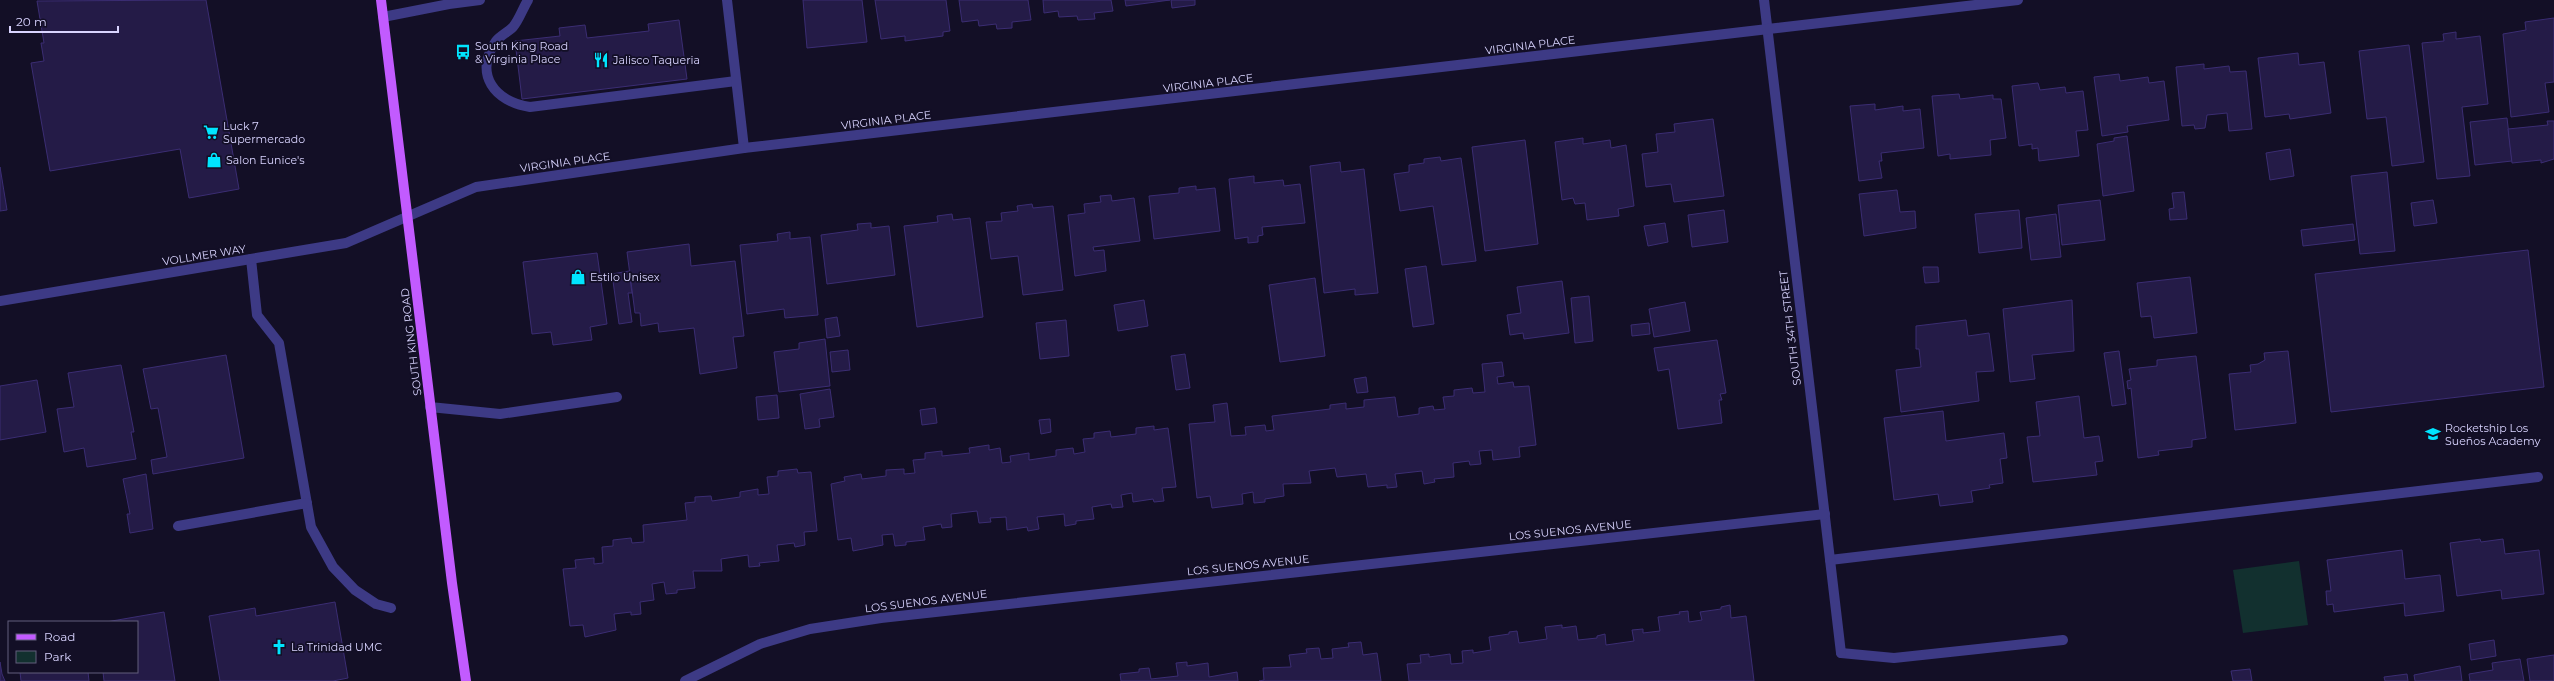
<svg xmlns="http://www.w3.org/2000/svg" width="2554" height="681" font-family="Montserrat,sans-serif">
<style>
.green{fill:#12302f}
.building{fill:#241b47;stroke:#3b2d73}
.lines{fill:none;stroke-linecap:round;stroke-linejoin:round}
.service{stroke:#3d3a85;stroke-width:10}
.minor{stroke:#3d3a85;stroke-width:10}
.primary{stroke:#c25bff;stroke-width:10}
.labels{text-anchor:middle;stroke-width:3.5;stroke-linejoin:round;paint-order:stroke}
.street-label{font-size:11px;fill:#d9d4ff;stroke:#130f26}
.poi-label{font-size:11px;fill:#d9d4ff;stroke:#130f26;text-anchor:start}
</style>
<rect width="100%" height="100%" fill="#130f26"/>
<path class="green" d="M2299,561l9,64 -65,8 -10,-63z"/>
<g class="building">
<path d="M206,0l33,189 -50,9 -9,-49 -130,22 -19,-108 13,-2 -3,-18h3l-7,-42z"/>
<path d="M803,0h59l5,42 -60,6z"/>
<path d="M875,0h71l4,31 -7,1v4l-38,5v-5l-24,3z"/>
<path d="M959,0h69l3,20 -19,2v6l-15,1 -1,-5 -17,2 -1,-6 -16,2z"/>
<path d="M1043,0h68l2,11 -19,2 1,6 -17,1 -1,-4 -18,1 -1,-6 -14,2z"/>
<path d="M1125,0h45l-44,6z"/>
<path d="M1171,0h24v5l-23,3z"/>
<path d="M2554,18v64l-9,1 4,29 -38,5 -8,-83 23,-4 -1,-8z"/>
<path d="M679,20l8,59 -165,20 -7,-58 45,-5 -1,-8 26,-3 2,13 62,-7 -1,-7z"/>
<path d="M2456,32v7l24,-3 8,68 -26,3 8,69 -33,3 -15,-136 22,-2 -1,-7z"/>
<path d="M2409,45l15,117 -32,4 -6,-49 -19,2 -8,-68z"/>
<path d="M2298,53l1,12 25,-3 7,51 -41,6 -1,-5 -24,3 -7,-59z"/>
<path d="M2204,64v5l25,-3 1,6 16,-1 6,58 -23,2 -2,-18 -20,2 -2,13 -10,1 -1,-4 -12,1 -6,-59z"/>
<path d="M2119,74l1,7 28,-4 1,6 15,-2 5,39 -42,6 1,6 -26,4 -8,-59z"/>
<path d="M2038,83l2,7 25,-3 1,6 17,-2 5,39 -12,1 3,25 -40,5 -1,-13 -6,1v-5l-13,2 -7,-60z"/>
<path d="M1959,94l1,5 33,-4v4h8l5,39 -16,2 1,15 -41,4v-5l-12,2 -6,-60z"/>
<path d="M1875,104v6l28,-4v5l17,-2 4,39 -43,5 1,8h-3l3,17 -23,3 -9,-75z"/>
<path d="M2507,118l5,43 -37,4 -5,-43z"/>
<path d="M1713,119l11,77 -50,6 -3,-18 -25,3 -4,-33 16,-2 -2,-18 19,-2 -1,-8z"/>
<path d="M2547,121h7v38l-13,4v-3l-29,3 -4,-34 40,-4z"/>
<path d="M2127,136l7,55 -31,5 -6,-52 17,-3v-3z"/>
<path d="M1583,138v6l27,-4 1,8 15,-3 8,61 -16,3 1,7 -32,4 -2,-17 -10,1 -2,-6 -11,2 -7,-58z"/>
<path d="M1525,140l13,104 -53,7 -13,-104z"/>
<path d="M2290,149l4,27 -24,4 -4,-27z"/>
<path d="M1440,157l1,4 20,-3 15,103 -34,4 -9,-59 -33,5 -6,-37 15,-2v-7l15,-2v-4z"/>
<path d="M1340,162l1,10 23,-3 14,124 -23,2v-6l-31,4 -14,-127z"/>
<path d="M0,167l7,43 -7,1z"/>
<path d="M2387,172l8,79 -35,3 -9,-78z"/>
<path d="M1254,176v7l29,-3 1,6 16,-2 5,39 -43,4 1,8 -5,1v6l-10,1v-6l-13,2 -6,-60z"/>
<path d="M1196,186v4l19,-2 5,43 -66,8 -5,-43 30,-3v-5z"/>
<path d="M1897,190l3,22 15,-1 1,17 -52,8 -5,-42z"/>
<path d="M2184,192l3,27 -17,1 -1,-11 5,-1 -2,-15z"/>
<path d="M1111,195l1,6 22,-3 6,43 -47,6 1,4 10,-1 2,21 -31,5 -7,-61 17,-2 -1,-9 17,-2 -1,-6z"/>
<path d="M2100,200l5,40 -43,5 -4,-40z"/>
<path d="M2433,200l4,23 -23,3 -3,-23z"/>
<path d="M1032,204l1,4 20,-2 10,84 -40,5 -5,-39 -27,3 -5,-37 16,-1 -1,-8 17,-2 -1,-5z"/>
<path d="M1724,210l4,32 -36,5 -4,-32z"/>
<path d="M2019,210l3,38 -43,5 -4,-39z"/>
<path d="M952,214l1,6 17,-2 13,99 -66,10 -13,-101 34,-4 -1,-6z"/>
<path d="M2056,214l5,43 -30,3 -5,-42z"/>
<path d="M871,223v5l18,-2 6,49 -68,9 -6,-49 37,-5 -1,-6z"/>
<path d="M1665,223l3,19 -20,4 -4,-20z"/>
<path d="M2353,224l2,16 -52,6 -2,-16z"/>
<path d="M790,232v7l20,-2 8,78 -33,3 -1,-9 -37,5 -7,-69 38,-4 -1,-7z"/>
<path d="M689,244l2,22 44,-5 9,75 -11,1 4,31 -37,6 -6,-46 -35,4 -1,-9 -17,3 -1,-13h-5l-8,-61z"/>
<path d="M2528,250l16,137 -213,25 -16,-138z"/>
<path d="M597,253l10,71 -17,3 2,13 -39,5 -2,-13 -19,2 -9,-72z"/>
<path d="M1426,266l8,58 -21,3 -8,-58z"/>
<path d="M1923,267h15l1,15 -14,1z"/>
<path d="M629,271l3,22h-4l4,29 -13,2 -7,-50z"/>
<path d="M2190,277l7,56 -43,5 -3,-22 -10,1 -4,-34z"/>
<path d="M1315,278l10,78 -45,6 -11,-77z"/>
<path d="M1562,281l7,52 -45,6 -1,-6 -13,2 -3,-20 14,-2 -4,-26z"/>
<path d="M1589,296l4,45 -18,2 -4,-45z"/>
<path d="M1144,300l4,26 -30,5 -4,-26z"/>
<path d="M2072,300l2,51 -42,4 3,24 -25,3 -7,-73z"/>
<path d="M1685,302l5,29 -36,6 -5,-28z"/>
<path d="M837,317l3,19 -13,2 -2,-19z"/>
<path d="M1066,320l3,36 -29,3 -4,-36z"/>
<path d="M1966,320l2,16 21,-3 5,38 -18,1 3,29 -78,11 -5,-42 25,-3 -2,-18h-3v-23z"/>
<path d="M1649,323l1,11 -18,2 -1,-11z"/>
<path d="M825,339l5,47 -51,6 -5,-40 25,-3v-6z"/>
<path d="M1717,340l9,53 -6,1 2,6h-3l3,23 -44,6 -9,-60 -11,2 -4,-23z"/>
<path d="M848,350l2,20 -18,2 -2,-20z"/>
<path d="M2119,351l7,53 -14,2 -8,-53z"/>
<path d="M2288,351l8,72 -61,7 -6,-56 22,-2 -1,-7 8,-1 7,-4 -1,-7z"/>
<path d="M1185,354l5,34 -14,2 -5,-34z"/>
<path d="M226,355l18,103 -91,16 -2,-14 16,-3 -9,-49 -7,1 -8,-40z"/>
<path d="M2196,356l10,82 -14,2v7l-34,4 1,4 -21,3 -7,-70 -3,1 -1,-8 4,-1 -2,-11 28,-3v-6z"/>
<path d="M1502,362l2,14 -7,1 1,7 15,-2 1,5 15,-1 7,59 -17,2 1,10 -27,3 -1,-10 -13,1 2,13 -11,1 -1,-4 -16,2 1,14 -20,2 1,3 -11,2 -2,-13 -27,3 2,13 -10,1v-3l-19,2 -2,-13 -29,3 -2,-9 -26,3 2,12 -28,1 1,12 -19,3v3l-11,1 -1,-11 -11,2 1,10 -31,4 -2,-12 -13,2 -8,-74 26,-2 -2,-17 14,-2 4,33 15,-1 -1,-8 20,-2 1,6 8,-1 -2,-14 58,-7v-4l16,-2v6l18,-2v-7l31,-3 3,20 21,-3v-6l14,-2 1,4 11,-1 -2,-12 11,-1v-6l18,-2 1,5 12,-1 -3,-28z"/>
<path d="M121,365l13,67h-3l5,27 -49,8 -3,-19 -20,4 -7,-43 17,-2 -6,-34z"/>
<path d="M1366,377l2,15 -11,1 -3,-14z"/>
<path d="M37,380l9,52 -46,8v-54z"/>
<path d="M830,389l4,28 -15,2 1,8 -15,2 -5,-35z"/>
<path d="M777,395l2,23 -21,2 -2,-23z"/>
<path d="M2079,396l5,42 15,-2 4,25 -8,1 2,13 -64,7 -6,-45 13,-1 -4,-34z"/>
<path d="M935,408l2,15 -15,2 -2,-15z"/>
<path d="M1943,411l3,30 58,-8 3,25 -7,1 3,24 -14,2 1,3 -19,3 2,11 -33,4 -2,-12 -44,6 -10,-82z"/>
<path d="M1050,419l1,13 -10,2 -2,-14z"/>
<path d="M1154,426v4l14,-2 8,59 -14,1 2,13 -10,1 -1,-3 -20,3 -1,-9 -11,2 2,12 -11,1 -1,-4 -19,3 2,12 -18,2v3l-11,2 -1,-12 -27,3 2,12 -11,2 -1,-4 -20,3 -1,-13 -16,1 1,4 -12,1 -2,-12 -26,3 1,13 -10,1 -1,-4 -18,3 2,13 -19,2v3l-11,1 -2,-12 -11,1 1,10 -30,6 -2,-13 -13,2 -7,-56 14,-3 -1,-4 17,-3 1,5 24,-3v-6l18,-1v5l11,-1 -2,-13 12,-1v-6l17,-2v5l28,-3 -1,-5 20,-3v5l11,-2 2,15 9,-1 -1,-6 19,-3v7l27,-4v-6l17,-2 1,6 11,-2 -2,-13 11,-1v-5l16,-2 1,6 25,-3v-6z"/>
<path d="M797,469l1,4 13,-1 6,59 -13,1 1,13 -10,2 -1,-4 -17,2 2,16 -20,2 1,3 -11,1 -1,-12 -27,4 1,12h-29l2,17 -18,2v3l-11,1 -2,-12 -12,2 2,16 -14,2 1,12 -10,1v-3l-17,2 2,16 -31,7 -2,-12 -13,1 -7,-57 13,-1 -1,-8 19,-2v6l9,-1 -1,-16 11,-1v-6l18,-2 1,5 12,-1 -1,-17 44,-5 -2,-17 10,-1v-5l16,-1 1,5 28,-4v-5l18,-3v6l11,-1 -2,-17 11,-1v-5z"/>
<path d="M146,474l7,55 -23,4 -3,-19h3l-7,-35z"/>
<path d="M2480,539l1,3 22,-3 2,15 34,-4 5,44 -42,5 -1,-9 -44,6 -7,-53z"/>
<path d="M2402,550l3,29 35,-4 4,36 -39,5 -1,-13 -70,9 -1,-8 -6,1 -1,-14h5l-4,-31z"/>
<path d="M335,602l13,76 -15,3h-113l-11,-65 46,-8 1,8z"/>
<path d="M1730,605l1,13 15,-2 8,65h-345l-2,-17 14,-1 -1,-8 9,-1v3l21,-3 1,10 12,-1 -1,-12 11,-1v3l18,-3 -2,-13 20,-3v-2l8,-1 2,12 28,-4 -2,-12 17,-2v3l14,-2 2,14 19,-2v-2l8,-2 1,11 28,-4 -2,-11 11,-1v4l17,-2 -2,-14 22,-3 -1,-2 9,-1 1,11 13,-2 -2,-8 21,-3v-2z"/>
<path d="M164,612l11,69h-71l-1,-9h34v-50h-31z"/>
<path d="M2494,640l2,16 -25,4 -2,-16z"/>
<path d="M1361,642l2,13 14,-2 4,28h-122l5,-1 -1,-12 28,-1 -2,-12 18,-2 -1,-4 13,-1 2,11 12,-1 -1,-9 17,-2 -1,-4z"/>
<path d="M2554,655v26h-24l-3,-22z"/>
<path d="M2520,659l4,22h-54l-1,-7 24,-4 -1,-7z"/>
<path d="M0,662l2,12 3,7h-5z"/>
<path d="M1187,662v4l21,-3 1,14 28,-5 1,9h-117l-1,-7 19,-2v-3l10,-1 2,11 27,-3 -2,-13z"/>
<path d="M2460,666l2,15h-47l-1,-6z"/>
<path d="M2250,669l2,12h-19l-2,-10z"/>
<path d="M20,672h68l1,9h-68z"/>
<path d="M2407,674l1,7h-23l-1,-4z"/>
</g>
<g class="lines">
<g class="service">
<path d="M528,0c-5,8 -9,20 -15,27 -5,5 -13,9 -17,14 -23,33 -1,61 34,66l206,-26"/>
<path d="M727,0l17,148"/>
<path d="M383,17l66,-13 31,-4"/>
<path d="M251,259l6,56 22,28 32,184 22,40 22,23 21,14 15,4"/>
<path d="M430,407l70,7 117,-17"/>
<path d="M178,526l129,-23"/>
<path d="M1830,560l708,-83"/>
<path d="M1841,653l53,5 169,-18"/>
</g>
<g class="minor">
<path d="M1764,0l77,653"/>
<path d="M0,301l346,-58 130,-56 268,-39 1274,-148"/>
<path d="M685,681l75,-37 50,-15 71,-11 944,-104"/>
</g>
<path class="primary" d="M381,0l71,583 14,98"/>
</g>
<defs>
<g id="bus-bare" transform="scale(1.2)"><path d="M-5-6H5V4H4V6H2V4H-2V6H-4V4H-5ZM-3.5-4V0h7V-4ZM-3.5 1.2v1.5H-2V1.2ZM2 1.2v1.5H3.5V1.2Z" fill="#00e5ff" stroke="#130f26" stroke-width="2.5" paint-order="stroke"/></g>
<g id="restaurant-bare" transform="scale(1.2)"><path d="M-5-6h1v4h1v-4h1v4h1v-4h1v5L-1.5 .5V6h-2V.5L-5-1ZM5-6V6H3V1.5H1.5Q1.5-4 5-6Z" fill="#00e5ff" stroke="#130f26" stroke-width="2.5" paint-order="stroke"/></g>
<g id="supermarket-bare" transform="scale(1.2)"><path d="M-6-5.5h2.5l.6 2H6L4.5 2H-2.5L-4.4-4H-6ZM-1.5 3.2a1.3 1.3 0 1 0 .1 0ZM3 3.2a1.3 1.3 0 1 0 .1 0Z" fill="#00e5ff" stroke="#130f26" stroke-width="2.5" paint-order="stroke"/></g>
<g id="shop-bare" transform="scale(1.2)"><path d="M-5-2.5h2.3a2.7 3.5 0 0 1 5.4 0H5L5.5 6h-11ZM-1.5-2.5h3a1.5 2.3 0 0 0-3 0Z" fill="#00e5ff" stroke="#130f26" stroke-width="2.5" paint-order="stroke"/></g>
<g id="school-bare" transform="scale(1.2)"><path d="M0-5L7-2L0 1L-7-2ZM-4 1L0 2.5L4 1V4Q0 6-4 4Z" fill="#00e5ff" stroke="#130f26" stroke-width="2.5" paint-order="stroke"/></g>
<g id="church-bare" transform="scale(1.2)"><path d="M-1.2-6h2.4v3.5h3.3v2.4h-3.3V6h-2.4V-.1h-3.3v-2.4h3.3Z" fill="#00e5ff" stroke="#130f26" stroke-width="2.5" paint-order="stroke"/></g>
</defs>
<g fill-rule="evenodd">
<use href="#bus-bare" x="463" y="52"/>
<use href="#restaurant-bare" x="601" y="60"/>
<use href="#supermarket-bare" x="211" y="132"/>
<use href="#shop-bare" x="214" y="160"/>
<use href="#shop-bare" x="578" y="277"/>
<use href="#school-bare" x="2433" y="434"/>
<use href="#church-bare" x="279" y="647"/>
</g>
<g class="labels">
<g class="street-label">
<text transform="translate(1530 45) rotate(-7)" y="4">VIRGINIA PLACE</text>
<text transform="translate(1208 83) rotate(-7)" y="4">VIRGINIA PLACE</text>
<text transform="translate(886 120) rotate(-7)" y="4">VIRGINIA PLACE</text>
<text transform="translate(565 162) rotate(-8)" y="4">VIRGINIA PLACE</text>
<text transform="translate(204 255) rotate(-9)" y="4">VOLLMER WAY</text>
<text transform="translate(1790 328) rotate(-97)" y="4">SOUTH 34TH STREET</text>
<text transform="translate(411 342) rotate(-97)" y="4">SOUTH KING ROAD</text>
<text transform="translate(1570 530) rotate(-6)" y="4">LOS SUENOS AVENUE</text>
<text transform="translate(1248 565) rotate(-6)" y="4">LOS SUENOS AVENUE</text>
<text transform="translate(926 601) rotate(-7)" y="4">LOS SUENOS AVENUE</text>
</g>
<g class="poi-label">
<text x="475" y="50">South King Road<tspan x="475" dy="13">&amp; Virginia Place</tspan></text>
<text x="613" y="64">Jalisco Taqueria</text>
<text x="223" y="130">Luck 7<tspan x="223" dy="13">Supermercado</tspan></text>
<text x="226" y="164">Salon Eunice's</text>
<text x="590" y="281">Estilo Unisex</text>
<text x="2445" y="432">Rocketship Los<tspan x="2445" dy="13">Sueños Academy</tspan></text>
<text x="291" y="651">La Trinidad UMC</text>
</g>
</g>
<rect x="8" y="621" width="130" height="52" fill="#130f26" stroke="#625e7d"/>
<rect x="16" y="634" width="20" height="6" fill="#c25bff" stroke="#625e7d"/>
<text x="44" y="641" font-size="12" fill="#d9d4ff">Road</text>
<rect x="16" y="651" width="20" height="12" fill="#12302f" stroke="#625e7d"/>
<text x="44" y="661" font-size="12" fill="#d9d4ff">Park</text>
<path d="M10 26v6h108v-6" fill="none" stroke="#d9d4ff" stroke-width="2"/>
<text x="16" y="26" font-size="12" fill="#d9d4ff" stroke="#130f26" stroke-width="3" paint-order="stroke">20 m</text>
</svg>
